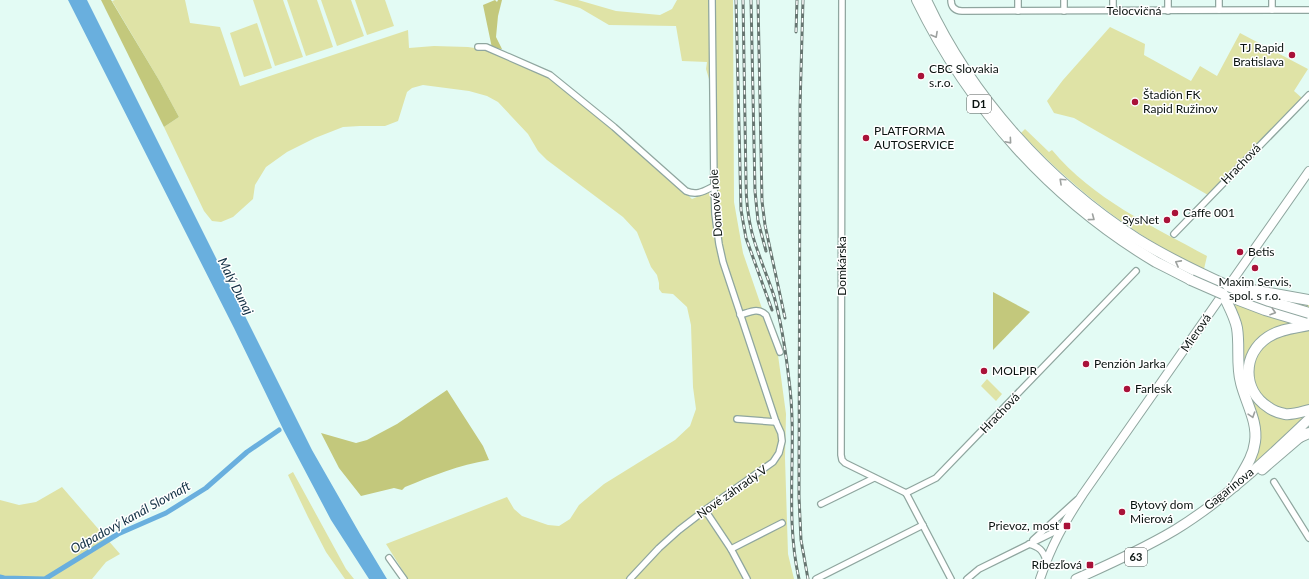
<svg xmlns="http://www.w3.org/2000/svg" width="1309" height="579" font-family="Lato,sans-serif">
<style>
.green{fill:#dfe3a6}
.forest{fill:#c3c87c}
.water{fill:#69afde}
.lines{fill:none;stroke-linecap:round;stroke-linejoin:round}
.canal{stroke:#69afde;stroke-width:5}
.street-casing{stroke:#8fa69f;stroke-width:8}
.secondary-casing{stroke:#8fa69f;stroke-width:10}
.primary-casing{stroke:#8fa69f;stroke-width:11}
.highway-casing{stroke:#8fa69f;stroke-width:12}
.street{stroke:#fff;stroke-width:5.5}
.secondary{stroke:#fff;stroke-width:8}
.primary{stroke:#fff;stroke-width:9}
.highway{stroke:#fff;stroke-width:10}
.rail-casing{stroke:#667570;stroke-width:3}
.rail{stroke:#fff;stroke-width:1.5;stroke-dasharray:4.5;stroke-linecap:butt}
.highway-bridge-casing{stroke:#8fa69f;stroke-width:12;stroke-linecap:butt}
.highway-bridge{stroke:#fff;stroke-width:10}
.oneway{stroke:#9da19f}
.poi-dot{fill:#a91239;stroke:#fff;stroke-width:1.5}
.labels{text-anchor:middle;stroke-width:3;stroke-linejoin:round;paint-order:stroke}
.shield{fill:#fff;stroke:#545a58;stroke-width:1}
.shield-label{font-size:11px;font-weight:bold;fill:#0a1310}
.street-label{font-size:12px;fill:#0a1310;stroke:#fff}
.poi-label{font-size:12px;fill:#0a1310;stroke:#fff;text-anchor:start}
.water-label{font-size:13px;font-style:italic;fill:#0f2e42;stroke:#fff}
</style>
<rect width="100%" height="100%" fill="#e3fbf4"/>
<g class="green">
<path d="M115,0h70l5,23 30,4 20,59 168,-56 1,18 25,-2 34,1 20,3 60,27 97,80 47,42 24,-10 -3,-189h20l1,202 9,51 35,102 8,59 -1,44 3,96 6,25h-386l-22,-35 121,-47 7,12 8,7 26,9 11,1 11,-7 9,-14 25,-21 71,-44 15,-14 6,-17 -3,-22 -2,-62 -4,-18 -14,-13 -11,-1 -3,-4v-6l-2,-8 -6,-8 -14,-35 -14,-15 -76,-57 -9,-9 -10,-17 -30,-32 -11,-6 -18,-5 -46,-6 -11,3 -5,4 -9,29 -13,5h-25l-17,1 -28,11 -28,14 -21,15 -11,18 -2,14 -20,18 -12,5 -9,-1 -8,-10 -40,-84 15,-10 -20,-37 -47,-79z"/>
<path d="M253,0h30l20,57 -28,9z"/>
<path d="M287,0h30l16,47 -27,9z"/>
<path d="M321,0h30l13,36 -27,10z"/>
<path d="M355,0h30l9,26 -27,9z"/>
<path d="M553,0h25l38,11 44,4 12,-6 5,-9h32v79l-3,-10 1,-7 -25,-1 -6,-35 -67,-1 -29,-17z"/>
<path d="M257,23l15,45 -28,9 -14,-44z"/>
<path d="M1110,27l35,17 -1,11 47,26 9,-15 17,10 23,-43 68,36 -14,22 8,7 -94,97 -134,-77 -20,-5 -7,-12 16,-21z"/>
<path d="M1025,129l24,23 3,-2c41,49 100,76 155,106l-3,13c-70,-32 -130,-80 -183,-136z"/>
<path d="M1300,304l9,1v110l-57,51 6,-15 -15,-72v-33l-3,-29 -8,-12z"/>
<path d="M987,379l15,15 -6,7 -15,-15z"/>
<path d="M293,472l53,97 8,10h-9l-19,-27 -18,-35 -20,-42z"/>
<path d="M62,487l58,67 -14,8 -14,17h-92v-79l19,5 17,-3z"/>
</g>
<g class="forest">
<path d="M101,0h10l48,80 20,37 -15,10z"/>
<path d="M495,0l2,2 1,-2h4l-4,16 -2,21 6,12 -10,-1 -9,-43z"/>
<path d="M993,292l37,20 -37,38z"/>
<path d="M447,390l36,56 6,14c-30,5 -57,16 -84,27l-3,3 -8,-2 -33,8 -22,-28 -18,-35 35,10 11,-3 30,-16z"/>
</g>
<path class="water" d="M68,0h19l225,450 48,84 27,45h-18l-38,-59 -47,-89 -50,-103z"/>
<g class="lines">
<path class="canal" d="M0,577l4,1 41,1 73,-45 48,-21 40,-25 41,-36 32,-22"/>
<g class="street-casing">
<g id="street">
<path d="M842,0l-1,455 1,5 3,3 61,30"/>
<path d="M951,0c0,7 4,11 11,11l347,-1"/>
<path d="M1018,0v11"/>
<path d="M1113,0v11"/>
<path d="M1168,0v11"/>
<path d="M1219,0v10"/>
<path d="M1272,0v10"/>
<path d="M1064,11v-11"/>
<path d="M478,47h8l64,28 64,52 72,64c11,5 18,0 28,-5"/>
<path d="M1174,234l135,-139"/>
<path d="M740,315c10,-3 18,-8 26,0l14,37"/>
<path d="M737,419l39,3"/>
<path d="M1274,482l35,56"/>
<path d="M906,493l30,-15 200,-207"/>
<path d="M906,493l45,86"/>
<path d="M821,504l53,-26"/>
<path d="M705,510l26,39 16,30"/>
<path d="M1033,540l44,-40"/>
<path d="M1029,544c10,3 14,6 17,16"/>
<path d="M731,549l51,-26"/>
<path d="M389,558l15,21"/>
<path d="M630,579l29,-31 20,-18 26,-20 68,-48 6,-9 3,-12 -1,-8 -5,-11 -53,-160 -4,-18 -4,-30 -1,-28 -2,-186"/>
<path d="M816,579l107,-54"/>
<path d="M967,579l12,-10 75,-37 8,-6"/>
</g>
</g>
<g class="secondary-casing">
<path id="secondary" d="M1040,579c11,-33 24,-56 43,-85l226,-323"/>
</g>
<g class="primary-casing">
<g id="primary">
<path d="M1262,470l43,-37"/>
<path d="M1076,579c34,-15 67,-30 99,-49 49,-30 92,-71 134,-111"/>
</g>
</g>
<g class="highway-casing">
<g id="highway">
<path d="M917,0c53,109 135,200 239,262 12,6 24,12 35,18"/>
<path d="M926,0c45,97 121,181 211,239 29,18 60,33 91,47"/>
<path d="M1223,294c5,11 12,23 14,34 3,18 -1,37 4,55 5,20 17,39 14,59 -2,17 -13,30 -20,44"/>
<path d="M1223,294l42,16 44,13"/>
<path d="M1309,325c-14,3 -29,4 -41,12 -26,17 -26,53 0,70 5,4 11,6 17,7 8,1 16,-2 24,-4"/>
<path d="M1300,437l9,-4"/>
</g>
</g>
<use href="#street" class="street"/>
<use href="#secondary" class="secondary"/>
<use href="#primary" class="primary"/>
<use href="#highway" class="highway"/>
<g class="rail-casing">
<g id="rail">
<path d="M736,0l5,210 5,28 26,72"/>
<path d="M743,0l3,182c0,18 2,35 6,51 6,22 15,42 22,63 7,25 12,58 15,84 9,66 -5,133 10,199"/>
<path d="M751,0l4,191 3,30 8,30"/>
<path d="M758,0l4,201 3,24 20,93"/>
<path d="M803,0l-3,107 -1,390 2,43 7,39"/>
<path d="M796,32l1,-32"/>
</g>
</g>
<use href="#rail" class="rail"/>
<g class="highway-bridge-casing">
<g id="highway-bridge">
<path d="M1191,280l32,14"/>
<path d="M1228,286l41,15 40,12"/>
<path d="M1252,290l57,10"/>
</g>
</g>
<use href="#highway-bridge" class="highway-bridge"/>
</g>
<defs><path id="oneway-chevron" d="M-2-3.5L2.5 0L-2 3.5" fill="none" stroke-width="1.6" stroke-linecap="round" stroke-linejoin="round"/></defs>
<g class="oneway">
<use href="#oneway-chevron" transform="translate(935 35) rotate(61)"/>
<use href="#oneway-chevron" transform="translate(1009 141) rotate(49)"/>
<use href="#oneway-chevron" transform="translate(1062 181) rotate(-137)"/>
<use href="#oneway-chevron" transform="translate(1092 218) rotate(37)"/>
<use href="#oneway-chevron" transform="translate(1178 263) rotate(-152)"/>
<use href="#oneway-chevron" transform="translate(1273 312) rotate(18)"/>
<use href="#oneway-chevron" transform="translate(1252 415) rotate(72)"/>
</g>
<g class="poi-dot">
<circle cx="1292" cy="55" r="4"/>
<circle cx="921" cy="76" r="4"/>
<circle cx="1135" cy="102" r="4"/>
<circle cx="866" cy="138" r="4"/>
<circle cx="1175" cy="213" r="4"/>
<circle cx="1167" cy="220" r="4"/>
<circle cx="1240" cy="252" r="4"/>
<circle cx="1255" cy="268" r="4"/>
<circle cx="1086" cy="364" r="4"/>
<circle cx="984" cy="371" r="4"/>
<circle cx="1127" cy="389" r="4"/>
<circle cx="1122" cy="512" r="4"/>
<rect x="1063" y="522" width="8" height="8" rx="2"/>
<rect x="1086" y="561" width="8" height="8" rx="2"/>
</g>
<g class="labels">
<g class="shield">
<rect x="967" y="95" width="24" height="18" rx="3"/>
<rect x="1125" y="548" width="22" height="18" rx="3"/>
</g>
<g class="shield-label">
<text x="979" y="108">D1</text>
<text x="1136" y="561">63</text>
</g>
<g class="street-label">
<text x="1134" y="15">Telocvičná</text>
<text transform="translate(1241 164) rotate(-46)" y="4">Hrachová</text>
<text transform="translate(716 203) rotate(-94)" y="4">Domové role</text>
<text transform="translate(842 266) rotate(-90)" y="4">Domkárska</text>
<text transform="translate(1196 333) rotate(-55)" y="4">Mierová</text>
<text transform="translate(1000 413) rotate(-46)" y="4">Hrachová</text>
<text transform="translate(1229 489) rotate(-39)" y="4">Gagarinova</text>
<text transform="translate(732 492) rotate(-35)" y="4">Nové záhrady V</text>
</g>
<g class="poi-label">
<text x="1284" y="52" text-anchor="end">TJ Rapid<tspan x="1284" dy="14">Bratislava</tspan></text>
<text x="929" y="73">CBC Slovakia<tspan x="929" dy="14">s.r.o.</tspan></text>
<text x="1143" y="99">Štadión FK<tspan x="1143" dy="14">Rapid Ružinov</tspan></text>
<text x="874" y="135">PLATFORMA<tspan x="874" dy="14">AUTOSERVICE</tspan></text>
<text x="1183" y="217">Caffe 001</text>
<text x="1159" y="224" text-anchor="end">SysNet</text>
<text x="1248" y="256">Betis</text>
<text x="1255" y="286" text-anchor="middle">Maxim Servis,<tspan x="1255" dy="14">spol. s r.o.</tspan></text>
<text x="1094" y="368">Penzión Jarka</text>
<text x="992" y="375">MOLPIR</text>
<text x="1135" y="393">Farlesk</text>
<text x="1130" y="509">Bytový dom<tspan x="1130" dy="14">Mierová</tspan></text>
<text x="1059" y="530" text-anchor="end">Prievoz, most</text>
<text x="1082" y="569" text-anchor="end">Ríbezľová</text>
</g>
<g class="water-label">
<text transform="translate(236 286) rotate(63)" y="5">Malý Dunaj</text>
<text transform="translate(130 517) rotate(-29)" y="5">Odpadový kanál Slovnaft</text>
</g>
</g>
</svg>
